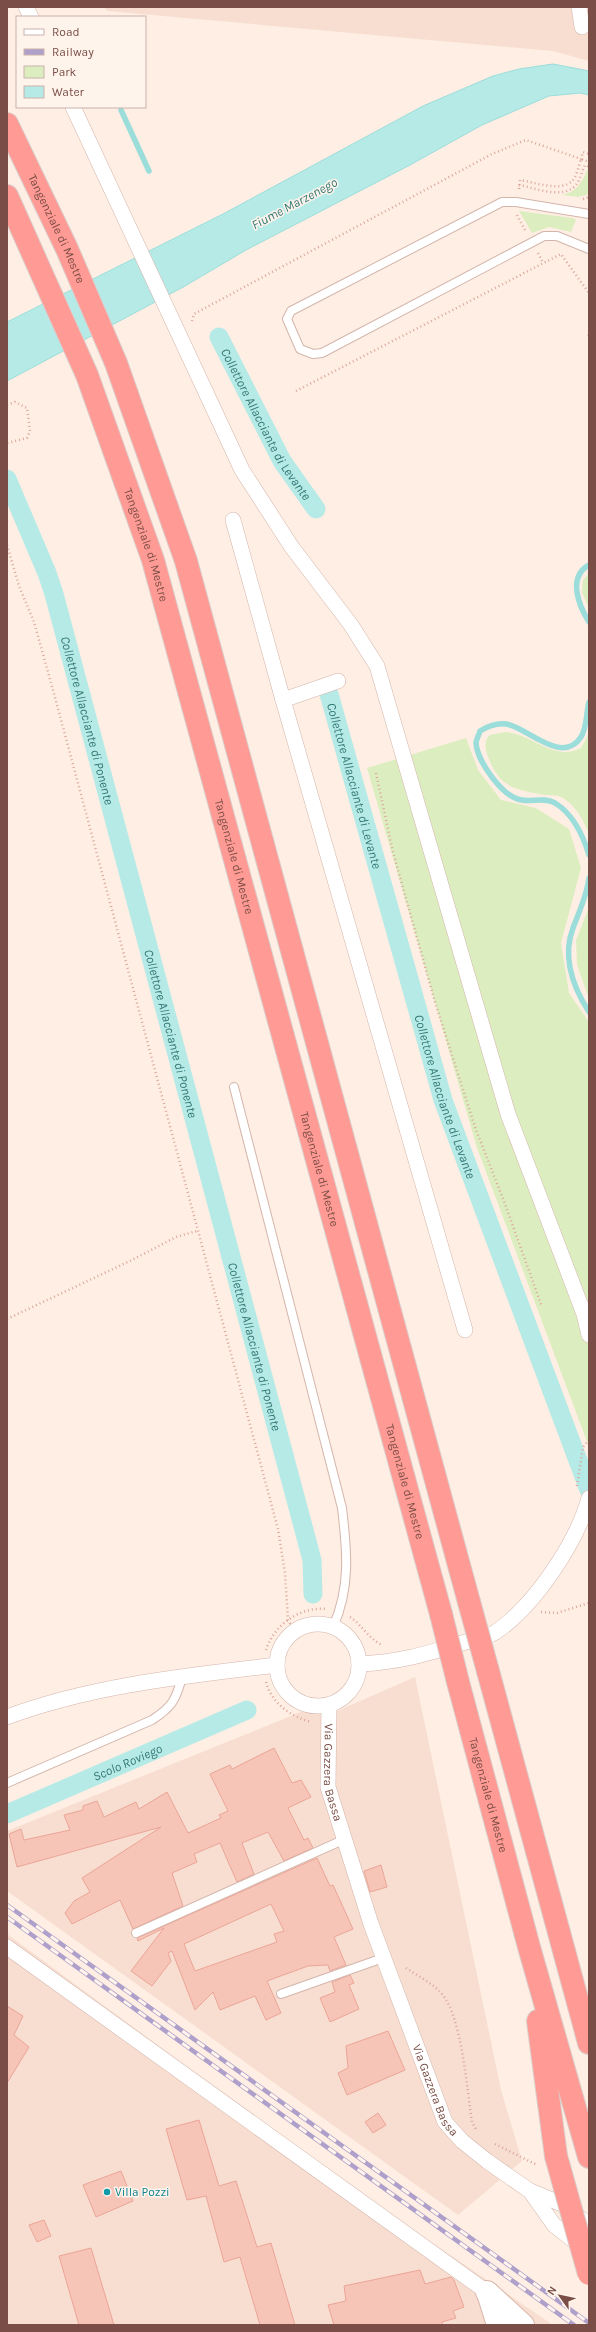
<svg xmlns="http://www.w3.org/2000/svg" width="596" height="2332" font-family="Karla,sans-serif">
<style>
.residential{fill:#f7ded1}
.green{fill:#dceec0}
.water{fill:#b6eae7;stroke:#9bddda}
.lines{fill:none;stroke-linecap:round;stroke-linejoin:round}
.stream{stroke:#9bddda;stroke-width:5.5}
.canal{stroke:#b6eae7;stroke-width:19}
.building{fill:#f7c4b8;stroke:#eba597;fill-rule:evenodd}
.lane-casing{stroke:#d4b5ab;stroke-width:10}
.street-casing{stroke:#d4b5ab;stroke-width:16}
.secondary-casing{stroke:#dab5aa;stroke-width:24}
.highway-casing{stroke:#dacdcb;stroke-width:24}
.path{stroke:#dca69b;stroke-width:2.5;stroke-dasharray:1 3;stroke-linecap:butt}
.lane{stroke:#fff;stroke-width:8}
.street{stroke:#fff;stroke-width:15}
.secondary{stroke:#fff;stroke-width:22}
.highway{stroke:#ff9a94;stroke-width:22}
.rail-casing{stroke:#aea0ca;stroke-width:4.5}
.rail{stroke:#fff4ec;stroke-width:3;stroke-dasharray:9;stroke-linecap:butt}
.highway-bridge-casing{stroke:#dacdcb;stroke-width:24;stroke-linecap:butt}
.highway-bridge{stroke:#ff9a94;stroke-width:22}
.culture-dot{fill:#0f9aa8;stroke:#fff4ec;stroke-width:1.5}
.labels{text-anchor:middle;stroke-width:3;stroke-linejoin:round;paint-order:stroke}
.street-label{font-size:12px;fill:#7a4e46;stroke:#fff4ec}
.culture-label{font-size:12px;fill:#0d838f;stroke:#fff4ec;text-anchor:start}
.water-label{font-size:13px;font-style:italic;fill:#357976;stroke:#fff4ec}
</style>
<rect width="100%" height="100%" fill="#ffeee3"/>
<g class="residential">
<path d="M104,7h485v54l-36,-10 -446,-40z"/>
<path d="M415,1677l86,413 21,71 -64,54 -451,-324v-60l294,-119h34z"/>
<path d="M7,1934l343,253 203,138h-546z"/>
</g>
<g class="green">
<path d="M587,170l2,1v23l-11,3 -16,-2c14,-3 20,-12 25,-25z"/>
<path d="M519,211l54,7 3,2 -5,12 -22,-5 -17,6z"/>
<path d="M589,573v36l-7,-17 1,-12z"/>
<path d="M505,732c28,2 48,30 76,16l8,-15v101c-6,-14 -12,-27 -26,-36 -5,-3 -13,-3 -18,-3 -32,-6 -46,-7 -58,-41 -2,-7 -3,-14 3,-19z"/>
<path d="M466,738l12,32 23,30 35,8 33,21 12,39 -20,75 8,50 20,29v425l-112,-299 -110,-380z"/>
<path d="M589,907v92l-12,-34 -1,-25z"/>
</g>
<path class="water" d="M553,64l36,7v24l-9,-2 -31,3 -67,29 -72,40 -164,85 -61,36 -178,95v-59l216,-108 200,-108 70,-30 26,-7z"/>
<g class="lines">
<g class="stream">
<path d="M121,110l28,61"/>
<path d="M589,565c-22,12 -10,41 0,57"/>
<path d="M589,702c-3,11 -2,26 -8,35 -19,29 -54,-10 -75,-13 -10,-1 -18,2 -26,7 -1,4 -4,9 -4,12 1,18 27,55 46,57 10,2 22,-3 33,3 18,11 28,32 34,52"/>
<path d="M589,878c-2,17 -10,34 -16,50 -11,29 0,59 16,84"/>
</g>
<g class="canal">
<path id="s1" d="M219,337l63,124 34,48"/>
<path id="s2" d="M7,479l40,94 7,21 258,966 1,34"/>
<path id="s3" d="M329,694l114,406 146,390"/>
<path id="s4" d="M7,1814l240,-104"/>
</g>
</g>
<g class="building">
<path d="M274,1748l18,35 9,-3 10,17 -23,11 16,32 4,-2 5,10 -29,13 -16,-29 -26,11 12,31 -17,8 -17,-39 -26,11 3,8 -25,11 11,33 -50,23 -13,-29 -48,24 -7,-11 9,-12 16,-9 -8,-14 79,-51 -144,40 -8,-33 12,-5 3,11 46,-10 -6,-15 19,-5v-4l14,-5 7,16 32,-15 3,7 28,-17 21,41 33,-15 -2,-3 9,-4 -18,-37 20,-9 2,4z"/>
<path d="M317,1858l13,28 3,-1 20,44 -19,8 12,28 -16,6 -2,-6 -20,1 -41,15 14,32 -15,7 -11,-24 -35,14 -7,-18 -18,18 -23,-59 -4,2 3,8 -19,25 -21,-15 33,-43 -26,13 -1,-3zM271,1904l13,27 -10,3 3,8 -82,29 -11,-27z"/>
<path d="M381,1865l6,22 -17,5 -6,-21z"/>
<path d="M350,1975l4,8 -5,2 10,24 -29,13 -10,-24 15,-6 -3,-10z"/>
<path d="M7,2006l16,10 -9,19 15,12 -22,36z"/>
<path d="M388,2031l17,39 -58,25 -9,-22 10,-5 -2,-22z"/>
<path d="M378,2113l8,12 -13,8 -8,-11z"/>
<path d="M199,2120l20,66 17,-5 21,66 14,-4 24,82h-35l-20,-68 -16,5 -18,-66 -19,4 -21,-71z"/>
<path d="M121,2171l12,30 -37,16 -13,-32z"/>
<path d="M44,2220l7,16 -14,6 -8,-17z"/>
<path d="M91,2248l23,77h-35l-20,-69z"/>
<path d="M420,2270l5,14 26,-7 3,3 10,27 -11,4 3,7 -14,4v3h-108l-6,-20 18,-4 -2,-15z"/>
</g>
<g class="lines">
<g class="lane-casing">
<g id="lane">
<path d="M589,214l-73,-12h-14l-211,109 -4,8 13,30 13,5 9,-1 222,-117h13l32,13"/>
<path d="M234,1087l108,421c5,42 9,79 -9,119"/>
<path d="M7,1783l145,-63c20,-13 24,-20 30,-43"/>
<path d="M136,1933l207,-93"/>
<path d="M281,1994l102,-36"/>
</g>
</g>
<g class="street-casing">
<g id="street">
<path d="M26,7l5,10"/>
<path d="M579,7l3,20"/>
<path d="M73,107l169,363 49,76 60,79 26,41 131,448 76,200 5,21"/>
<path d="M233,520l50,180 182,630"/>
<path d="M283,700l55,-19"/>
<circle cx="318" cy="1665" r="41"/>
<path d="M359,1664c43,-2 70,-11 110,-23 8,-3 21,-4 28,-10 38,-26 80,-89 92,-133"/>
<path id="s5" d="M329,1705l-1,82 43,137 74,198 17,19 25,20 43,30 32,13 27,21"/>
<path d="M7,1717c86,-32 179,-41 270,-52"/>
<path d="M7,1947l480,345"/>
<path d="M530,2191l24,34 28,22"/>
</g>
</g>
<g class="secondary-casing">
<g id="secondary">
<path d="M487,2292l36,33"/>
<path d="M488,2293l10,32"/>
</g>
</g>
<g class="highway-casing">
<g id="highway">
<path id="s6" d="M7,124l60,125 49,114 70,198 283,1041"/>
<path id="s7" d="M7,196l80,179 66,185 288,1054"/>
<path d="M488,1671l101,372"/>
<path id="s8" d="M458,1682l71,265 60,210"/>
<path d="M538,2021l18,135"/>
</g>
</g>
<g class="path">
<path d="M519,185c16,3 44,15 57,0 4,-5 6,-14 9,-20l4,2"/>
<path d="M519,189l1,-9c14,2 42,13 53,0 4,-5 6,-15 8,-21l8,3"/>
<path d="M583,199l6,-2"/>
<path d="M517,215l9,17"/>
<path d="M538,253l5,10"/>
<path d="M192,321l2,-7 298,-160 34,-14 55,19 2,-7 6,2"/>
<path d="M588,336l1,-1"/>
<path d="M296,391l265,-137 28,39"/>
<path d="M7,405l8,-3 12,6 3,23 -3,7 -20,5"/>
<path d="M7,545l12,41 15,36 19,68 225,839 7,44 3,47 7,12"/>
<path d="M376,773l17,79 42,150 40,125 30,77 37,103"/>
<path d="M7,1319l125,-59 44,-23 21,-6"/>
<path d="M577,1486l6,-39 6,-7"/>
<path d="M541,1612l16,1 32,-10"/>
<path d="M350,1617c12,8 19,22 32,28"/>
<path d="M266,1650c8,-25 34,-44 61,-41"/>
<path d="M266,1682c6,22 25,35 46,40"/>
<path d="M406,1968c12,8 26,15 35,25 21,22 26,98 31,129l5,9"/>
<path d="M495,2144l42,21"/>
</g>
<use href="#lane" class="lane"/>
<use href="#street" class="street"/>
<use href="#secondary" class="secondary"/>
<use href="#highway" class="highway"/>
<g class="rail-casing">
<g id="rail">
<path d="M7,1905l582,418"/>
<path d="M7,1917l567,408"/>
</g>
</g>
<use href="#rail" class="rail"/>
<g class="highway-bridge-casing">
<g id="highway-bridge">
<path d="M469,1602l19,69"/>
<path d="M441,1614l17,68"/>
<path d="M556,2156l33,118"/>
</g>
</g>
<use href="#highway-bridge" class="highway-bridge"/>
</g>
<circle class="culture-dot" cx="107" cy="2192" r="4"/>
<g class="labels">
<g class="street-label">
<text dy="4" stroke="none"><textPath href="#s6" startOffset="116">Tangenziale di Mestre</textPath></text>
<text dy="4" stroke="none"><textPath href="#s7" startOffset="376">Tangenziale di Mestre</textPath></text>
<text dy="4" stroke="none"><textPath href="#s7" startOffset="700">Tangenziale di Mestre</textPath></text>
<text dy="4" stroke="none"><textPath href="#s7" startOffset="1024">Tangenziale di Mestre</textPath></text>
<text dy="4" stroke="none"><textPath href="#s7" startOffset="1348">Tangenziale di Mestre</textPath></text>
<text dy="4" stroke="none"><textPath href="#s5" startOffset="68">Via Gazzera Bassa</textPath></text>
<text dy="4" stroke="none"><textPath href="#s8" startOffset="117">Tangenziale di Mestre</textPath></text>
<text dy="4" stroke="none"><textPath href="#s5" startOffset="404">Via Gazzera Bassa</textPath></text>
</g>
<g class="culture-label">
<text x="115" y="2196">Villa Pozzi</text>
</g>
<g class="water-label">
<text transform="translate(294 203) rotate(-28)" y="5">Fiume Marzenego</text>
<text dy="5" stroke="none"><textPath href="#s1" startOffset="99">Collettore Allacciante di Levante</textPath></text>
<text dy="5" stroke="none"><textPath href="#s2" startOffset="255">Collettore Allacciante di Ponente</textPath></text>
<text dy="5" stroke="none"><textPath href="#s3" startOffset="95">Collettore Allacciante di Levante</textPath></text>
<text dy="5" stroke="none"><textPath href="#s2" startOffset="579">Collettore Allacciante di Ponente</textPath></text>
<text dy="5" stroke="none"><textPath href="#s3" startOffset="419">Collettore Allacciante di Levante</textPath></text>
<text dy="5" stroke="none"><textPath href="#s2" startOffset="903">Collettore Allacciante di Ponente</textPath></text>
<text dy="5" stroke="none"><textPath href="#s4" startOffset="131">Scolo Roviego</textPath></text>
</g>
</g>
<rect width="596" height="2332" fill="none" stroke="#7a4e46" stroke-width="16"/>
<rect x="16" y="16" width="130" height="92" fill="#fff4ec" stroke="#cab2aa"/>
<rect x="24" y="29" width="20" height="6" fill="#ffffff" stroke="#cab2aa"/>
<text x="52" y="36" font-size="12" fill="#7a4e46">Road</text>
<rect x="24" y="49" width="20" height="6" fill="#aea0ca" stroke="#cab2aa"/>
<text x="52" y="56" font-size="12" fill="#7a4e46">Railway</text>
<rect x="24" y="66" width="20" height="12" fill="#dceec0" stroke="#cab2aa"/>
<text x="52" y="76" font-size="12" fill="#7a4e46">Park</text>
<rect x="24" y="86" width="20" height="12" fill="#b6eae7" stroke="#cab2aa"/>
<text x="52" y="96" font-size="12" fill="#7a4e46">Water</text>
<g transform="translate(560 2296) rotate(303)" stroke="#fff4ec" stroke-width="3" paint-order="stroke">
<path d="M0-3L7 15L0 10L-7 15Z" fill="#7a4e46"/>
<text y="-6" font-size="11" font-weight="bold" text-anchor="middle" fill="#7a4e46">N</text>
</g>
</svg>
